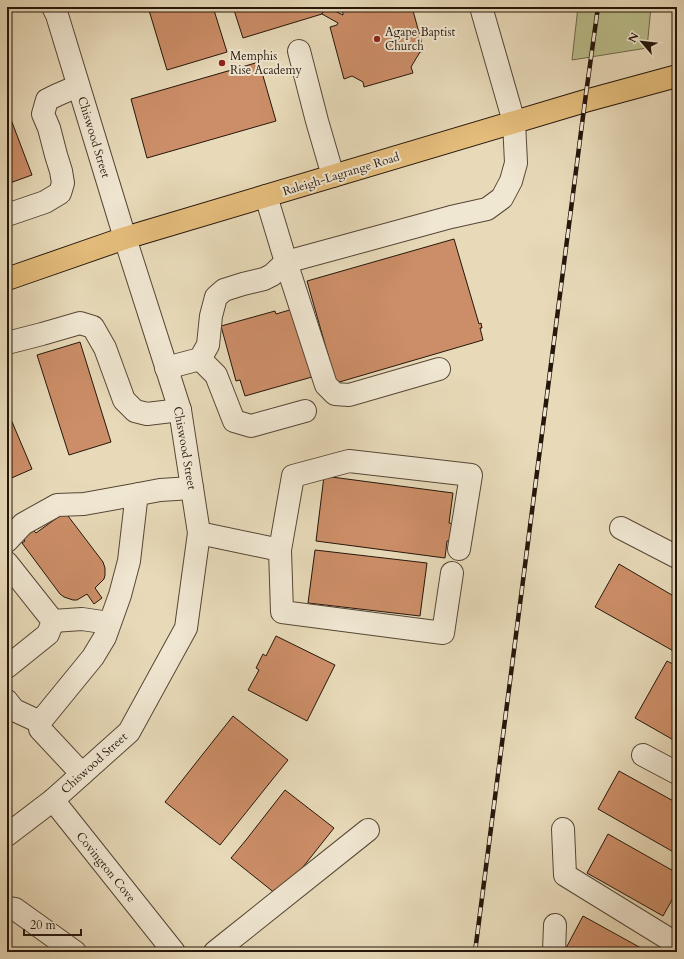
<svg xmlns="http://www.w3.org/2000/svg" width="684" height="959" font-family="Cardo,serif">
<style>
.green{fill:#babe8c;stroke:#706a4c}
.building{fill:#cc8e68;stroke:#25160b}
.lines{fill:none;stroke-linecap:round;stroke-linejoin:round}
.minor-casing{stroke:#564736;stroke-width:24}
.major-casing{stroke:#25160b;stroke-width:24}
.minor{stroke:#f0e7d2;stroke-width:22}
.major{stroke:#e4bd7c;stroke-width:22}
.rail-casing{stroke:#25160b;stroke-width:4.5}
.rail{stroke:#f0e7d2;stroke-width:3;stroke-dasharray:9;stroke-linecap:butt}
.poi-dot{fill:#8f2418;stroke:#f0e7d2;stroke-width:1.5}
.labels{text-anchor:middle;stroke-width:4;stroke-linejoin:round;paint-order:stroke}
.poi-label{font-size:12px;fill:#25160b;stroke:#f0e7d2;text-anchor:start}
.street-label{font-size:12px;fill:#25160b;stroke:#f0e7d2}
</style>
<rect width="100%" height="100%" fill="#e8dab9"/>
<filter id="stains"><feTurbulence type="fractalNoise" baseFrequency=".005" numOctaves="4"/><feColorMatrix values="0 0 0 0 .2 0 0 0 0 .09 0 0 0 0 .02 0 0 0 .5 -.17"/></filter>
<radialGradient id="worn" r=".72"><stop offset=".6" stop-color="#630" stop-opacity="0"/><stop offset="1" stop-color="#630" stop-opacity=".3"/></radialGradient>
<path class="green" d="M578,7h73l-4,41 -75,12z"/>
<g class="building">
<path d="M148,7h65l14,45 -60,18z"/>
<path d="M233,7h93l-4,7 -79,24z"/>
<path d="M326,7h1l16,8v-1l-1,-7h70l12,44 -4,1 -9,15 2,6 -49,14 -1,-5 -11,-6 -8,3 -14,-52 7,-2 1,-2 -16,-9z"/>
<path d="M259,62l17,59 -129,37 -16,-59z"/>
<path d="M7,109l25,66 -25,9z"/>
<path d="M454,239l25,85 2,-1 1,5h-2l3,12 -147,43 -29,-102z"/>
<path d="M293,309l19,68 -67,19 -5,-16 -4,1 -15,-55 54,-15 1,3z"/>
<path d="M80,342l31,100 -42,13 -32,-100z"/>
<path d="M7,410l25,59 -25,11z"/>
<path d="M324,476l129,17 -4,30 5,1 -2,17h-5l-2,17 -129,-17z"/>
<path d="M65,512l38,50 2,6v7l-1,4 -9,9 7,10 -8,6 -7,-10 -10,6h-4l-9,-3 -4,-3 -38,-51 3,-2 -3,-4 11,-7 3,3z"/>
<path d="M315,550l112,13 -7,53 -112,-13z"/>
<path d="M619,564l58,34v55l-82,-46z"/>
<path d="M276,636l59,29 -28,56 -59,-31 11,-20 -3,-2 7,-14 3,2z"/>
<path d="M667,661l10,5v76l-42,-24z"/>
<path d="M233,716l55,44 -68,85 -55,-43z"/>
<path d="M619,771l58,32v51l-79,-45z"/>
<path d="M285,790l49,38 -31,39 4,4 -26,27 -50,-40 15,-18z"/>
<path d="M608,834l69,39v18l-14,25 -76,-43z"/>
<path d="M583,916l58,32 -2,4h-65l-8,-4z"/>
</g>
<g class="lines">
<g class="minor-casing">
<g id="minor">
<path d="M299,51l18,70 16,55"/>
<path d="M7,215l38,-13 15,-9 3,-10 -2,-12 -5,-16 -7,-27 -6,-14 4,-14 10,-5 21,-9"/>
<path d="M7,343l35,-9 38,-11 13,4 12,21 19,52 11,11 12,3 33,-4"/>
<path d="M200,359l16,16 18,46 17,5 54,-15"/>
<path d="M166,368l34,-9 8,-14 3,-29 5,-19 8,-7 19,-6 21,-5 8,-4 14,-13 -20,-66"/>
<path d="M439,369l-90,26 -14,-1 -9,-9 -40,-123 165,-45 36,-8 15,-11 9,-17 5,-18 -2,-41 -33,-115"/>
<path d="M621,528l56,29"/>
<path d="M199,533l81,17 2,62 161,21 9,-60"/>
<path d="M7,541l16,-17 34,-19 27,-1 55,-10"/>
<path d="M280,550l13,-74 56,-15 122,14 -12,74"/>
<path d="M7,563l46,58 -5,13 -41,33"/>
<path d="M53,621l29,-2 27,4"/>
<path d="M7,701l7,9 26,12"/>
<path d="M643,755l34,18"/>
<path d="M82,774l-42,-45v-7l53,-65 12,-20 15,-42 9,-34 7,-60 3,-7 21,-4 32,-2"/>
<path d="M53,800l121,152"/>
<path d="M563,829l2,46 112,69"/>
<path d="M7,835l46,-35 76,-68 57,-104 13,-95 -19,-123 -55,-172 -68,-223 -4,-8"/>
<path d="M7,908l8,1 60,43"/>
<path d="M215,952l153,-122"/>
<path d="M554,952l1,-27"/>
</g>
</g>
<g class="major-casing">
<path id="major" d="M7,279l118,-41 460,-137 92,-25"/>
</g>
<use href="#minor" class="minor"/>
<use href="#major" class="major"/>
<g class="rail-casing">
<path id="rail" d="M475,952l110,-851 13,-94"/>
</g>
<use href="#rail" class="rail"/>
</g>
<g class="poi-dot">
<circle cx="377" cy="39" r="4"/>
<circle cx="222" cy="63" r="4"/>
</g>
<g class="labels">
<g class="poi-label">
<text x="385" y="36">Agape Baptist<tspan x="385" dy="14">Church</tspan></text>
<text x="230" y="60">Memphis<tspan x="230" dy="14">Rise Academy</tspan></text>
</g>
<g class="street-label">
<text transform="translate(94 137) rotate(73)" y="4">Chiswood Street</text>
<text transform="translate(341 174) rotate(-17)" y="4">Raleigh-Lagrange Road</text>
<text transform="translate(185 448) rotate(80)" y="4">Chiswood Street</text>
<text transform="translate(94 763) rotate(-42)" y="4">Chiswood Street</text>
<text transform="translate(106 867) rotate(51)" y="4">Covington Cove</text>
</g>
</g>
<rect width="684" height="959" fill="none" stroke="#e8dab9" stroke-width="24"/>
<rect x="8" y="8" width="668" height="943" fill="none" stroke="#25160b" stroke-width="2"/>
<rect x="12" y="12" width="660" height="935" fill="none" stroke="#25160b"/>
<g transform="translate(642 42) rotate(298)" stroke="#f0e7d2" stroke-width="3" paint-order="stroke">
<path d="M0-3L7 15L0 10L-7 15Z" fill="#25160b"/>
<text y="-6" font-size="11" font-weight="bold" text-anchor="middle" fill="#25160b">N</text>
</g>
<path d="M24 929v6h57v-6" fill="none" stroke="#25160b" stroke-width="2"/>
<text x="30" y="929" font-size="12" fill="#25160b" stroke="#f0e7d2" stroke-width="3" paint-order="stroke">20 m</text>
<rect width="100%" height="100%" filter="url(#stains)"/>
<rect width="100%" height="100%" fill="url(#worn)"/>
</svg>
